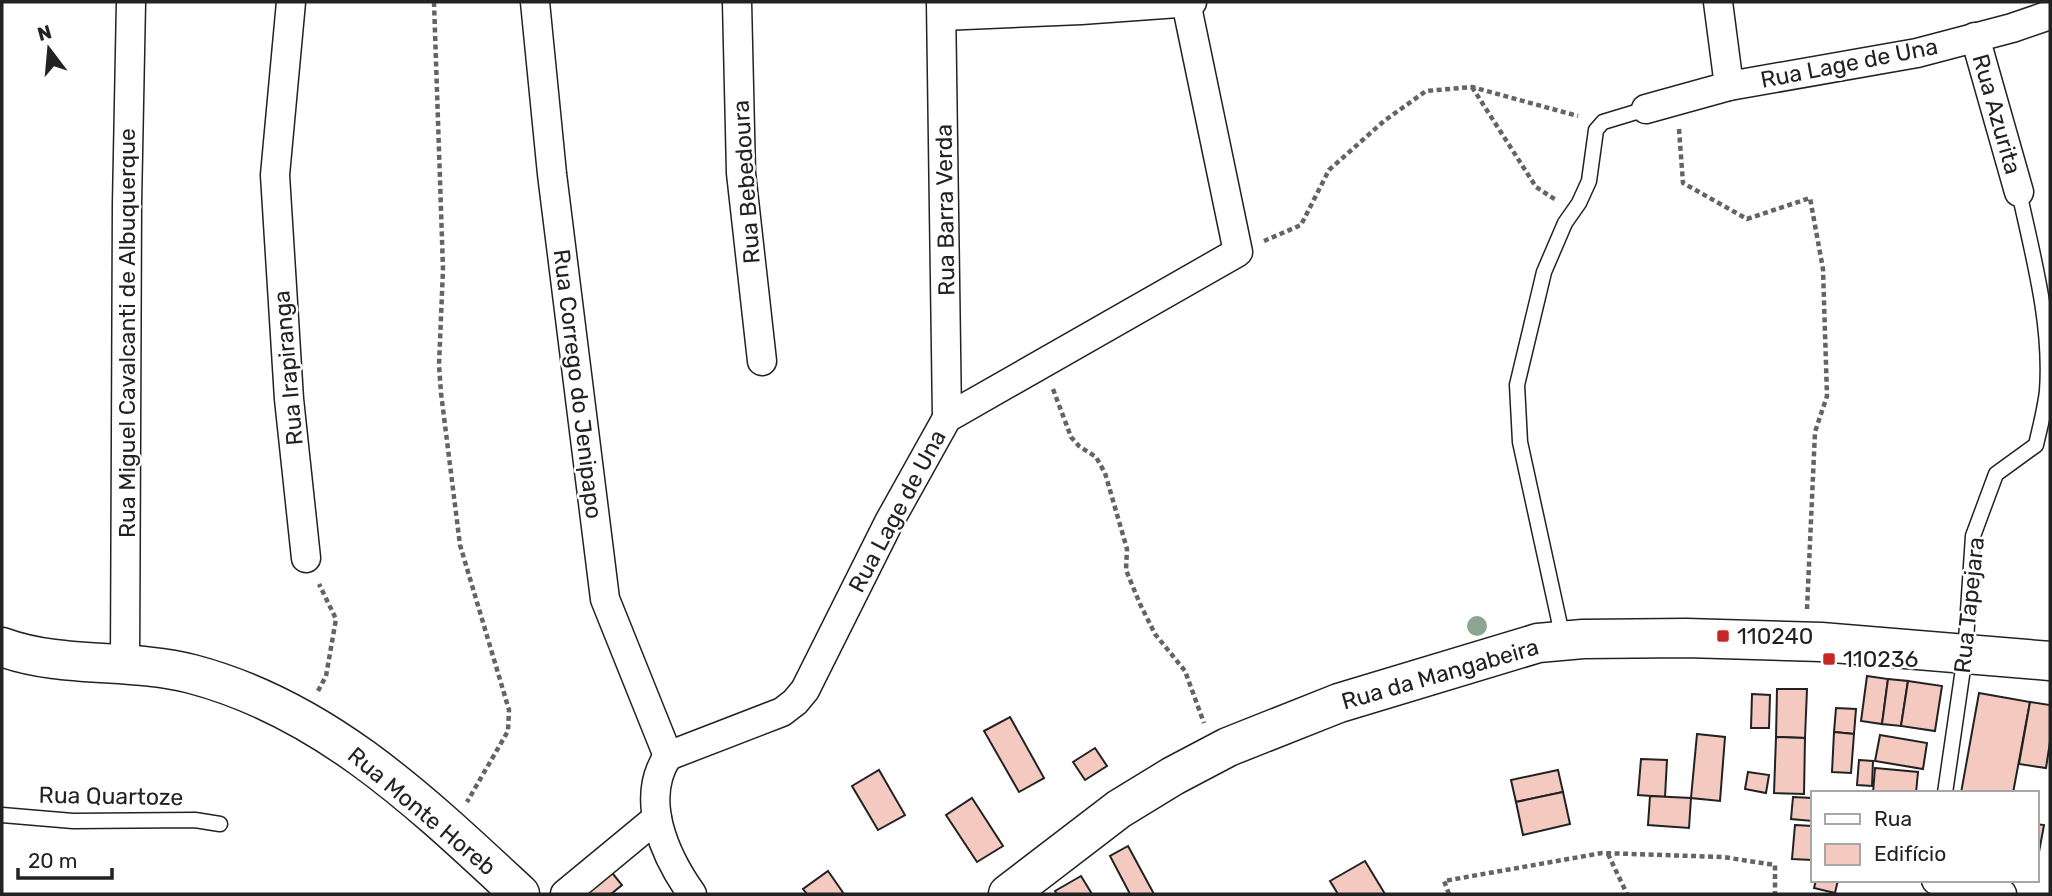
<svg xmlns="http://www.w3.org/2000/svg" width="2052" height="896" font-family="Rubik,sans-serif">
<style>
.building{fill:#f3c9c0;stroke:#222;stroke-width:2}
.lines{fill:none;stroke-linecap:round;stroke-linejoin:round}
.lane-casing{stroke:#222;stroke-width:17}
.street-casing{stroke:#222;stroke-width:31}
.secondary-casing{stroke:#222;stroke-width:41}
.path{stroke:#646464;stroke-width:4.5;stroke-dasharray:5 3.5;stroke-linecap:butt}
.lane{stroke:#fff;stroke-width:14}
.street{stroke:#fff;stroke-width:28}
.secondary{stroke:#fff;stroke-width:38}
.tree{fill:#8da692}
.poi-dot{fill:#c62828;stroke:#fff;stroke-width:2.5}
.labels{text-anchor:middle;stroke-width:5;stroke-linejoin:round;paint-order:stroke}
.street-label{font-size:23px;fill:#222;stroke:#fff}
.poi-label{font-size:23px;fill:#222;stroke:#fff;text-anchor:start}
</style>
<rect width="100%" height="100%" fill="#fff"/>
<g class="building">
<path d="M1867,676l21,3 -6,45 -21,-3z"/>
<path d="M1888,679l20,2 -7,45 -19,-2z"/>
<path d="M1908,681l34,5 -7,45 -34,-5z"/>
<path d="M1777,689h30l-2,49 -29,-1z"/>
<path d="M1979,693l51,9 -17,91h-52z"/>
<path d="M1752,694l18,1 -1,33h-18z"/>
<path d="M2030,702l20,3v37l-4,26 -27,-4z"/>
<path d="M1836,708l20,1 -2,25 -20,-2z"/>
<path d="M1010,717l34,61 -25,14 -35,-61z"/>
<path d="M1834,732l20,2 -3,39 -19,-1z"/>
<path d="M1697,734l28,3 -5,64 -29,-3z"/>
<path d="M1880,735l47,8 -4,26 -48,-8z"/>
<path d="M1776,737l29,1 -1,56 -30,-1z"/>
<path d="M1095,748l12,18 -22,14 -12,-18z"/>
<path d="M1641,759l26,1 -2,37 -27,-2z"/>
<path d="M1859,760l14,1 -1,25 -15,-1z"/>
<path d="M1875,768l43,4 -2,21h-43z"/>
<path d="M879,770l26,45 -27,15 -26,-44z"/>
<path d="M1558,770l5,22 -47,10 -5,-22z"/>
<path d="M1748,772l21,3 -3,18 -21,-4z"/>
<path d="M1563,792l7,32 -47,11 -7,-33z"/>
<path d="M1650,796l41,2 -2,30 -41,-3z"/>
<path d="M1793,797l19,1v23l-21,-2z"/>
<path d="M972,798l31,48 -26,16 -31,-47z"/>
<path d="M2036,824l8,1 -8,43z"/>
<path d="M1795,825l17,1v34l-20,-1z"/>
<path d="M1128,846l26,48h-24l-20,-38z"/>
<path d="M1365,861l20,33h-47l-8,-13z"/>
<path d="M609,869l13,16 -11,9h-33z"/>
<path d="M828,871l16,23h-37l-4,-5z"/>
<path d="M1081,876l11,18h-35l-2,-3z"/>
<path d="M1816,880h22l-3,13 -21,-5z"/>
</g>
<g class="lines">
<g class="lane-casing">
<g id="lane">
<path d="M1563,639l-43,-197 -3,-57 27,-113 21,-49 14,-20 10,-22 7,-51 7,-8 43,-13"/>
<path d="M1945,793l20,-138 8,-119 23,-62 40,-29c4,-18 9,-36 11,-54 5,-66 -14,-135 -28,-199"/>
<path d="M2,815l71,6 122,-1 25,4"/>
</g>
</g>
<g class="street-casing">
<g id="street">
<path d="M291,2l-16,173 14,224 17,159"/>
<path d="M535,2l17,172 53,425 63,157"/>
<path d="M737,2l4,171 21,188"/>
<path d="M941,2l6,416"/>
<path d="M1718,2l11,84"/>
<path d="M942,16l139,-6 111,-8"/>
<path d="M1975,37l44,155"/>
<path d="M1646,109l83,-23 188,-33 95,-25 38,-13"/>
<path d="M125,665l2,-461 4,-202"/>
<path d="M668,756l114,-44 13,-10 10,-12 84,-168 58,-104 291,-166 -52,-250"/>
<path d="M668,756c-29,43 -3,100 24,138"/>
<path d="M1936,880l66,14"/>
<path d="M565,894l92,-76"/>
</g>
</g>
<g class="secondary-casing">
<g id="secondary">
<path d="M2,647c60,22 128,11 190,27 133,35 230,129 328,220"/>
<path d="M1008,894l111,-85 54,-33 55,-29 111,-44 199,-60 45,-4 103,-1 135,4 229,19"/>
</g>
</g>
<g class="path">
<path d="M434,2l9,267 -4,96 2,28 19,152 49,165 -1,21 -41,71"/>
<path d="M1472,87l64,100 20,13"/>
<path d="M1679,129l4,54 64,36 63,-21 13,71 4,127 -12,36 -8,177"/>
<path d="M1264,241l37,-16 28,-55 55,-49 42,-30 46,-4 106,29"/>
<path d="M1053,389l18,48 8,9 17,11 9,16 22,76 -1,21 14,34 15,30 30,37 19,52"/>
<path d="M318,691l8,-15 10,-57 -17,-35"/>
<path d="M1608,854l19,40"/>
<path d="M1449,894l-5,-13 158,-28 121,4 52,8v29"/>
</g>
<use href="#lane" class="lane"/>
<use href="#street" class="street"/>
<use href="#secondary" class="secondary"/>
</g>
<circle class="tree" cx="1477" cy="626" r="10"/>
<g class="poi-dot">
<rect x="1716" y="629" width="14" height="14" rx="3.5"/>
<rect x="1822" y="652" width="14" height="14" rx="3.5"/>
</g>
<g class="labels">
<g class="street-label">
<text transform="translate(1849 63) rotate(-11)" y="8">Rua Lage de Una</text>
<text transform="translate(1997 114) rotate(74)" y="8">Rua Azurita</text>
<text transform="translate(746 182) rotate(-94)" y="8">Rua Bebedoura</text>
<text transform="translate(945 210) rotate(-91)" y="8">Rua Barra Verda</text>
<text transform="translate(127 333) rotate(-90)" y="8">Rua Miguel Cavalcanti de Albuquerque</text>
<text transform="translate(288 368) rotate(-95)" y="8">Rua Irapiranga</text>
<text transform="translate(578 384) rotate(83)" y="8">Rua Corrego do Jenipapo</text>
<text transform="translate(897 511) rotate(-62)" y="8">Rua Lage de Una</text>
<text transform="translate(1969 605) rotate(-84)" y="8">Rua Tapejara</text>
<text transform="translate(1440 674) rotate(-16)" y="8">Rua da Mangabeira</text>
<text transform="translate(111 796) rotate(1)" y="8">Rua Quartoze</text>
<text transform="translate(422 811) rotate(40)" y="8">Rua Monte Horeb</text>
</g>
<g class="poi-label">
<text x="1737" y="644">110240</text>
<text x="1843" y="667">110236</text>
</g>
</g>
<rect width="2052" height="896" fill="none" stroke="#222222" stroke-width="7"/>
<rect x="1811" y="791" width="228" height="91" fill="#ffffff" stroke="#a7a7a7" stroke-width="2"/>
<rect x="1825" y="814" width="35" height="10" fill="#ffffff" stroke="#a7a7a7" stroke-width="2"/>
<text x="1874" y="826" font-size="21" fill="#222222">Rua</text>
<rect x="1825" y="844" width="35" height="21" fill="#f3c9c0" stroke="#a7a7a7" stroke-width="2"/>
<text x="1874" y="861" font-size="21" fill="#222222">Edifício</text>
<g transform="translate(49 49) rotate(344)" stroke="#ffffff" stroke-width="5" paint-order="stroke">
<path d="M0-5L12 26L0 18L-12 26Z" fill="#222222"/>
<text y="-10" font-size="19" font-weight="bold" text-anchor="middle" fill="#222222">N</text>
</g>
<path d="M18 868v10h94v-10" fill="none" stroke="#222222" stroke-width="3.5"/>
<text x="28" y="868" font-size="21" fill="#222222" stroke="#ffffff" stroke-width="5" paint-order="stroke">20 m</text>
</svg>
